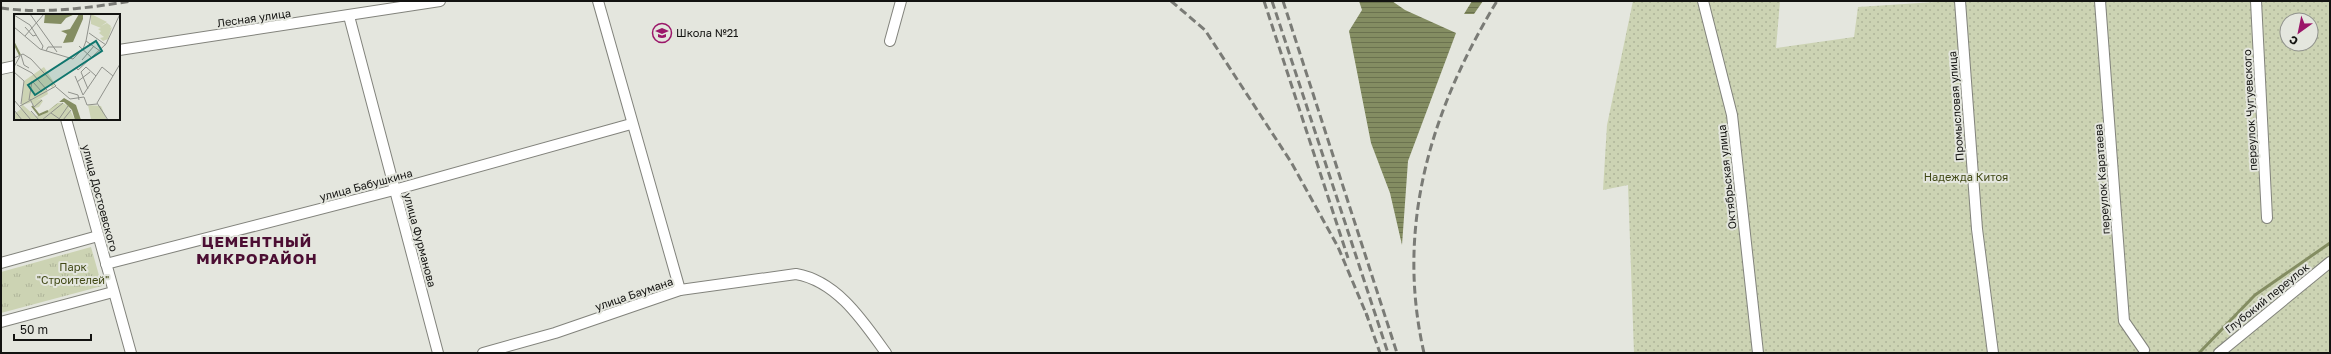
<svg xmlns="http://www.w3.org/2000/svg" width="2331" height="354" font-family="'Golos Text',sans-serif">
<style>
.grass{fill:url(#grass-dots);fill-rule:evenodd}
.park{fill:url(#park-tufts)}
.water{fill:url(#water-rules)}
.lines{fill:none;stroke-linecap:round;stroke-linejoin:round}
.stream{stroke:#848d62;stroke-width:3}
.minor-casing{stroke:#82837c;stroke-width:12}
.minor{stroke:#fff;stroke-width:10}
.rail{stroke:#7a7b76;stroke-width:3;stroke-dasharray:8 4;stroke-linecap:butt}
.labels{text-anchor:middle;stroke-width:4;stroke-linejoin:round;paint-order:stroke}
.street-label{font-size:11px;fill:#131311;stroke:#e4e6de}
.poi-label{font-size:11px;fill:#131311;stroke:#e4e6de;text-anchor:start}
.park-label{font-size:11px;fill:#414916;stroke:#e4e6de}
.district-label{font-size:15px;font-weight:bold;letter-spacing:1px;fill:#4c0e33;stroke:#e4e6de}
.inset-river{fill:none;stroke:#848d62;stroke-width:2}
.inset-road{fill:none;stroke:#90928c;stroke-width:1}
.view{fill:#0f766e;fill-opacity:0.15;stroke:#0f766e;stroke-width:2}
.inset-edge{fill:none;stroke:#131311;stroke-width:2}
</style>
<defs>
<pattern id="grass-dots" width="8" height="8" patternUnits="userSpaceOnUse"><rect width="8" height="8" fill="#ccd3b3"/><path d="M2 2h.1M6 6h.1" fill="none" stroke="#aeb499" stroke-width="1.8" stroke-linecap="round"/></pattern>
<pattern id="park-tufts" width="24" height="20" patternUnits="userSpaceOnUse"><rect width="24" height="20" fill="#ccd3b3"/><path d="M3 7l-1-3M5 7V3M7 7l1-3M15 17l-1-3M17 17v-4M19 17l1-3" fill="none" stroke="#aeb499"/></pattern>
<pattern id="water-rules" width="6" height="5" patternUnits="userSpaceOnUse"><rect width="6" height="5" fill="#848d62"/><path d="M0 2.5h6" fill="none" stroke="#6b724f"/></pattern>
</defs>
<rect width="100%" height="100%" fill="#e4e6de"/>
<path class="grass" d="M1633,1h147l-4,47 78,-11 4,-30 92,-6h380v352h-696l-6,-168 -25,5 4,-65zM2287,20h24v24h-24z"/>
<path class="park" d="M91,247l11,39 -101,27v-41z"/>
<g class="water">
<path d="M1359,1h33l13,9 51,23 -48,128 -6,84 -12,-52 -19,-50 -22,-112 13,-21z"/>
<path d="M1472,1h11l-9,13h-10z"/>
</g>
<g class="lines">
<path class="stream" d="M2199,353l56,-58 75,-52"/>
<g class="minor-casing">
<g id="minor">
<path d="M598,1l82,289"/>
<path d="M1703,1l29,114 26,238"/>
<path d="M1960,1l17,228 16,124"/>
<path d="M2100,1l24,320 20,29"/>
<path d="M2256,1l11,217"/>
<path d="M349,16l89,337"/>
<path d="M890,41l11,-40"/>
<path d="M119,50l321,-49"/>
<path d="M1,69l14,-3"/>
<path d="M66,119l65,234"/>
<path d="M1,263l97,-27"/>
<path d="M106,264l288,-74 237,-66"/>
<path d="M1,322l112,-30"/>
<path d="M483,353l72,-20 125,-43 116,-16c41,7 67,47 90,79"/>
<path d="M2219,353l111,-91"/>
</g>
</g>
<use href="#minor" class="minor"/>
<g class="rail">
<path d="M1171,1l34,29 86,132 47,85 30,71"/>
<path d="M1264,1l84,257"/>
<path d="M1272,1l116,352"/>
<path d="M1283,1l114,352"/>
<path d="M1,8c42,6 88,0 130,-7"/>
<path d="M1366,313l14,40"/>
<path d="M1424,353c-29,-127 7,-243 73,-352"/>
</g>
</g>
<defs>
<g id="school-ring" transform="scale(1)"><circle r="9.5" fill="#e4e6de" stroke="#9b1669" stroke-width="1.5"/><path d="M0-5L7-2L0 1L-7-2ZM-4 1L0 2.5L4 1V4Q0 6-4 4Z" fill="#9b1669"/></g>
</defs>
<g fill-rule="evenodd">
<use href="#school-ring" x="662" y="33"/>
</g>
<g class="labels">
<g class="street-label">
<text transform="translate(254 18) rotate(-8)" y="4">Лесная улица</text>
<text transform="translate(1956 106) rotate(-94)" y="4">Промысловая улица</text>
<text transform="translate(2250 110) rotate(-93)" y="4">переулок Чугуевского</text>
<text transform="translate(1727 177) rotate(-96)" y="4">Октябрьская улица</text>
<text transform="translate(2102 179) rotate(-94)" y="4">переулок Каратаева</text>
<text transform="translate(366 185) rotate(-15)" y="4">улица Бабушкина</text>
<text transform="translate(100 198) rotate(75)" y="4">улица Достоевского</text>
<text transform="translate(420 240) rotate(75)" y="4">улица Фурманова</text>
<text transform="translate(634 294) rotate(-19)" y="4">улица Баумана</text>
<text transform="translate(2267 298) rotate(-39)" y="4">Глубокий переулок</text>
</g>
<g class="poi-label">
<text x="676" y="37">Школа №21</text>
</g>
<g class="park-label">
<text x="1966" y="181">Надежда Китоя</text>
<text x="73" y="271">Парк<tspan x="73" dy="13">"Строителей"</tspan></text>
</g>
<g class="district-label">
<text x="257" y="247">ЦЕМЕНТНЫЙ<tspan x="257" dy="17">МИКРОРАЙОН</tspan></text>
</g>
</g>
<g transform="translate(14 14)">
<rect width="106" height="106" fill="#e4e6de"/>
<path d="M30,53l11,17 -3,4 -2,-4 -2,1 -2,3 2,6 -12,7 5,-2 2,2 -4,6 -4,1 -3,-6 -9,3 12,11 7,-1 16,-12h5l5,3 7,14h-60l-1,-6 7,-5 3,-28z" fill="#ccd3b3"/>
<path d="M77,0l16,8 -6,4 6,-3 4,3 -1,2 2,-1 -4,12 -5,2 -3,-3 4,-1 -5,-4 2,-2 -3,-2 3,-1 -10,-4zM74,91l13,1 6,14 -16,-1z" fill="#ccd3b3"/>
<path d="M31,0l20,1 10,-1 -9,4 -5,6 -17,-1zM65,0h4v5l-10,23 -10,1 4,-9 -6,-3 9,-2zM50,84l12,7 5,15h-6l-3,-10 -8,-8h-5l-3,3 -8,6z" fill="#848d62"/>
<path class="inset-river" d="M0,29l6,12M18,92l7,9 9,-4"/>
<path class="inset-road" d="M16,0l27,38M0,1l16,10 13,21 -1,3M0,13l26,22 33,10 10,-10 3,-8 5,-27M11,13l8,9 3,-1M75,19l17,12M11,22l19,-22M72,27l14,10M65,32l13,12M32,37l2,-4h14M7,41l3,10 5,3M0,44l9,-4 8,5 25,27 -36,20M68,46l12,-14M3,51l15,8 15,17M0,53l6,-11M62,53l2,3 28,-26 14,-30M0,58l10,9 -3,23M61,62l8,19 19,-28 11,9M19,68l9,10M63,68l13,-10M42,73l14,12 14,-2 3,8 10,-1M74,75l-7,-17 5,-5 10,9M54,78l10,3 1,5M16,85l4,8 8,-7M0,86l17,20M15,86l3,-19M0,96l8,10M17,97l8,9M37,99l10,7M45,105l9,-13M28,106l21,-17M49,106l8,-10M94,106l-11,-17 23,-39"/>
<path class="view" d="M82,27l6,10 -67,44 -7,-10z"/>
<rect width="106" height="106" class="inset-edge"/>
</g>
<rect width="2331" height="354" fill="none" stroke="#131311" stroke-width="4"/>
<g transform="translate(2299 32) rotate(213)"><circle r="19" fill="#e4e6de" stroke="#90928c"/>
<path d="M0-3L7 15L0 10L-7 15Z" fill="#9b1669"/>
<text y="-6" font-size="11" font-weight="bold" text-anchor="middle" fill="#131311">С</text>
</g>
<path d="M14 334v6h77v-6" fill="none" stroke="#131311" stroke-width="2"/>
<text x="20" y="334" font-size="12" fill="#131311" stroke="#e4e6de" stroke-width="3" paint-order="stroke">50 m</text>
</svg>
